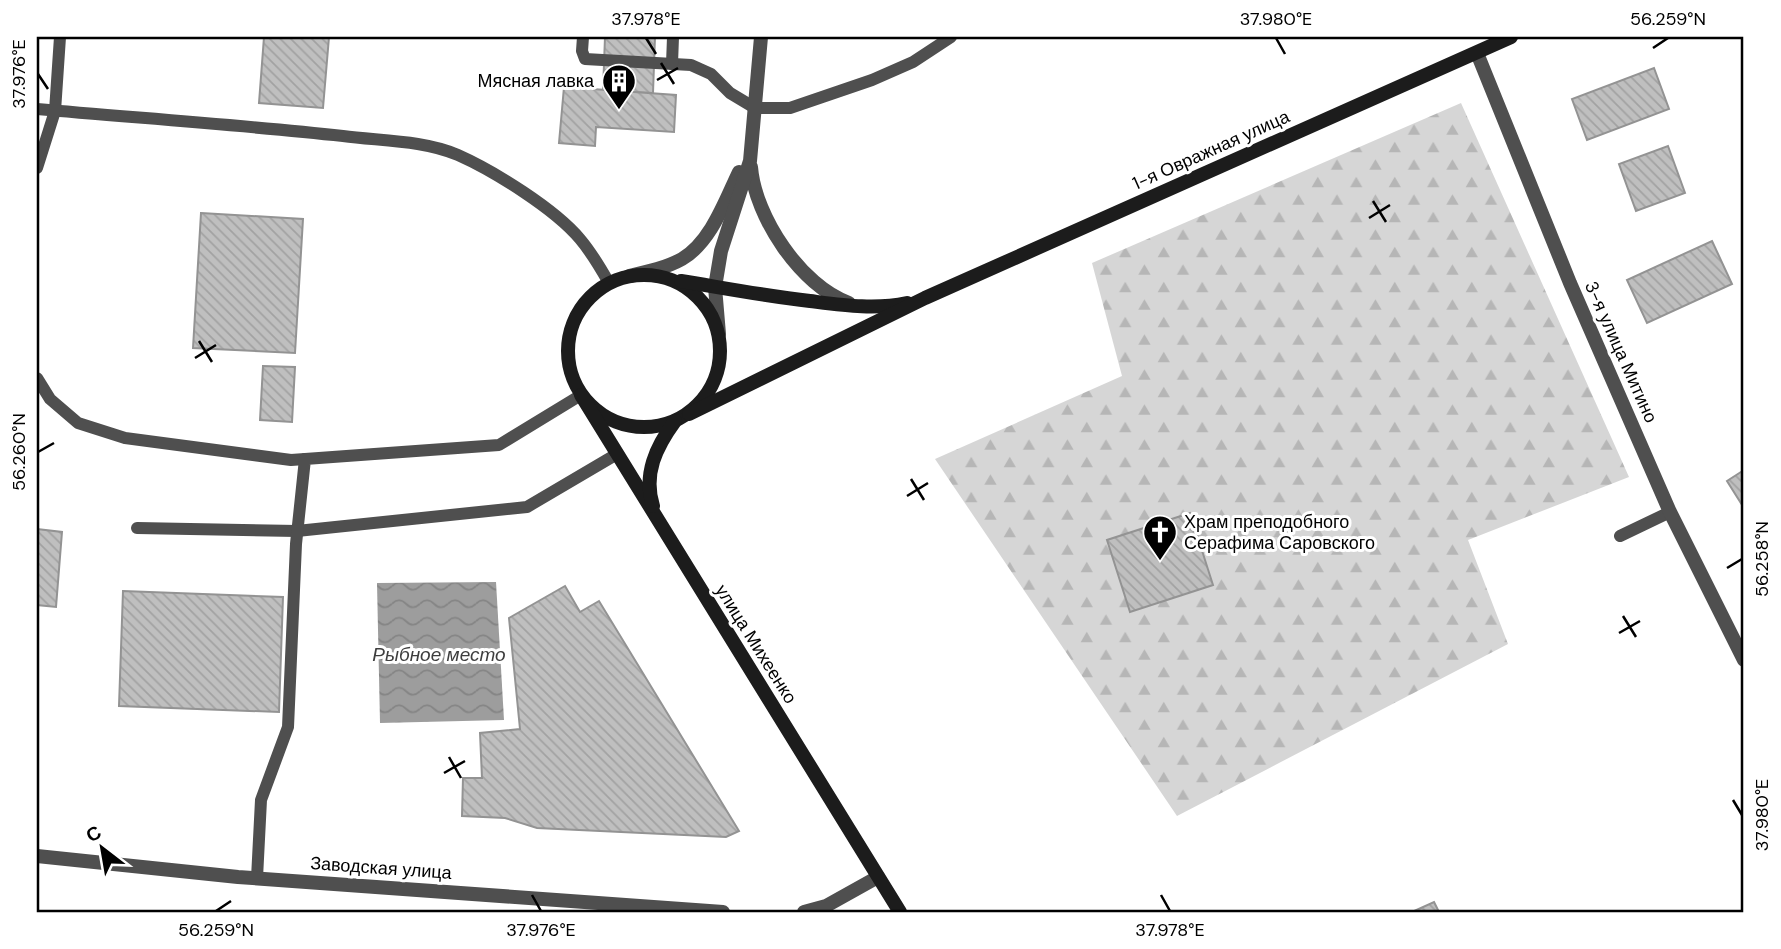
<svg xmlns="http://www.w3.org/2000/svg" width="1781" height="949" font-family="'DM Sans',sans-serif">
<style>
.forest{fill:url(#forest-firs)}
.water{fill:url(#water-waves)}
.building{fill:url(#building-back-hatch);stroke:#939393;stroke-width:2}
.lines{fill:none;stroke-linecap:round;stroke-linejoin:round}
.lane{stroke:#4f4f4f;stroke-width:12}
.street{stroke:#4f4f4f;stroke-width:14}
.secondary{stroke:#1c1c1c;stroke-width:14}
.ticks{fill:none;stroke:#000;stroke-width:2.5}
.labels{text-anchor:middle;stroke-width:6;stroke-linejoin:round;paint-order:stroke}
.poi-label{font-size:18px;fill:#000;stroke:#fff;text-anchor:end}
.street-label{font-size:18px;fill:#000;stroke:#fff}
.water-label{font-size:19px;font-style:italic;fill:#3e3e3e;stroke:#fff}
.neatline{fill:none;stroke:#000;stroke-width:2.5}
.ticks-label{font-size:18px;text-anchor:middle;fill:#000}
</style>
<defs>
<pattern id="forest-firs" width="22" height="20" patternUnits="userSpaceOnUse" patternTransform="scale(1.75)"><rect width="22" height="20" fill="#d6d6d6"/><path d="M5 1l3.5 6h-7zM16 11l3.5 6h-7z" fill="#b6b6b6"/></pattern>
<pattern id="water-waves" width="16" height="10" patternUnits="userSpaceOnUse" patternTransform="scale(1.75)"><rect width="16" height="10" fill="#9d9d9d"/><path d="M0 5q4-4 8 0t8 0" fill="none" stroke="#858585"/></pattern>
<pattern id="building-back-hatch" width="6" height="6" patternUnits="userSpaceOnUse" patternTransform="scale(1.75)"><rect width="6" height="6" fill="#bfbfbf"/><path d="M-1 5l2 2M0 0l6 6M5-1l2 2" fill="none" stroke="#a2a2a2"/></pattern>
</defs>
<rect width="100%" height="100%" fill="#fff"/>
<path class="forest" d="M1461,103l168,374 -161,63 40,104 -331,172 -242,-357 187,-83 -30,-113z"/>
<path class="water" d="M496,582l8,138 -124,3 -3,-140z"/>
<g class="building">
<path d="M264,37h65l-6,71 -64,-5z"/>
<path d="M605,37h50l-2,56 -50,-2z"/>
<path d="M1654,68l15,41 -82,31 -15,-41z"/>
<path d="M564,87l112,8 -2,37 -78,-5 -1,19 -36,-3z"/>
<path d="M1668,146l17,47 -49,18 -17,-47z"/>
<path d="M201,213l102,6 -8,134 -102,-5z"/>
<path d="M1712,241l20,43 -85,39 -20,-43z"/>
<path d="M263,366l32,1 -3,55 -32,-2z"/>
<path d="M1744,470v38l-17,-27z"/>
<path d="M1190,513l23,72 -83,27 -23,-72z"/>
<path d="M37,529l25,3 -6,75 -19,-2z"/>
<path d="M565,586l15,26 19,-11 140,230 -13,6 -189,-9 -32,-10 -43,-2 1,-38h19l-2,-45 40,-4 -11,-111z"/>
<path d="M123,591l160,6 -4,115 -160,-6z"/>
<path d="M1434,902l5,10h-27z"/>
</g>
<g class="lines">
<g class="lane">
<path d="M583,37l-1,14 3,8 106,6 20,9 19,19 25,15h35l82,-28 41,-18 38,-25"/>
<path d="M672,64l1,-27"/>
<path d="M37,109c102,9 204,16 306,27 37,5 80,4 115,19 36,16 97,54 122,84 11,13 20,28 29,44"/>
<path d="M37,168l18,-57 5,-74"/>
<path d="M37,378l13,21 28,24 47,15 166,22 14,-1"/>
<path d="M137,528l160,3 230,-24 90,-53"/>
<path d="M1620,536l50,-24"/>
<path d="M257,878l4,-78 27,-73 8,-183 9,-85 194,-14 82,-50"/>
</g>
<g class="street">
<path d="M1477,53l93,230 100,229 74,148"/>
<path d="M751,167c4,50 50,119 98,136"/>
<path d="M629,276c18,-4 37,-8 53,-17 29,-17 43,-58 57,-87"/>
<path d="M719,334l-4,-47 6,-36 29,-90 11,-124"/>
<path d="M37,856l201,21 485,35"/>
<path d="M804,912l22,-6 52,-29"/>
</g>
<g class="secondary">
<circle cx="644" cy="351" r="76"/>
<path d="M681,281c43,7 85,15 129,20 32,4 65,9 97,2"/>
<path d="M581,395l319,517"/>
<path d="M689,414l236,-116 586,-261"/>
<path d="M653,506c-10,-32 3,-59 22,-85"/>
</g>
</g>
<path class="ticks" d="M646,38l10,16M1276,38l9,16M1653,48l15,-10M661,63l13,21M38,74l10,15M657,80l21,-12M1373,201l13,21M1369,218l21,-13M199,341l13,21M195,358l21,-13M38,452l16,-9M911,479l13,21M907,496l21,-13M1727,568l15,-9M1623,616l13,21M1619,633l21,-12M449,757l12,21M444,773l21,-12M1733,800l9,15M532,895l9,16M1161,895l9,16M216,911l15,-10"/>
<defs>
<g id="building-pin" transform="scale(1.75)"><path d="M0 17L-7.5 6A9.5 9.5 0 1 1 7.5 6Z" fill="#000" stroke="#fff"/><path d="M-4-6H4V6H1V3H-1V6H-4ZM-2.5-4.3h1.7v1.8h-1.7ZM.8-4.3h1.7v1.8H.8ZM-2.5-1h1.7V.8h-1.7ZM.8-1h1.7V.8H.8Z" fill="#fff"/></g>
<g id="church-pin" transform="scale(1.75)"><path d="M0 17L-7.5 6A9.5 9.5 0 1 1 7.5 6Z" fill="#000" stroke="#fff"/><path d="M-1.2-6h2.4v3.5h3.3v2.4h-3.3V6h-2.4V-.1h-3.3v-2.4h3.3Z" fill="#fff"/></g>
</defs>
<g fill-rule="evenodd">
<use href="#building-pin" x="619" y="81"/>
<use href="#church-pin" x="1160" y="532"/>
</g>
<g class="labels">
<g class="poi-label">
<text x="594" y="87">Мясная лавка</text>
<text x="1184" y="528" text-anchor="start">Храм преподобного<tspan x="1184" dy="21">Серафима Саровского</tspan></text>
</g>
<g class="street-label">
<text transform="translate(1211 150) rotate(-24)" y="6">1-я Овражная улица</text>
<text transform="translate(1621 352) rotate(66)" y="6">3-я улица Митино</text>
<text transform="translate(756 644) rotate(58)" y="6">улица Михеенко</text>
<text transform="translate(381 868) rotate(4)" y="6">Заводская улица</text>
</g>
<g class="water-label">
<text x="439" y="661">Рыбное место</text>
</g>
</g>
<rect width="1781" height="949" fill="none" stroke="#ffffff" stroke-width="77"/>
<g transform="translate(102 848) rotate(329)" stroke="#ffffff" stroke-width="5" paint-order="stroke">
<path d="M0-5L12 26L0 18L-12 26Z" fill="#000000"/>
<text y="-10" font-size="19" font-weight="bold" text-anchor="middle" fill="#000000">С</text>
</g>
<rect x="38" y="38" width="1704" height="873" class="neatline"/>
<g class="ticks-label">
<text x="646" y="25">37.978°E</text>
<text x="1276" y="25">37.980°E</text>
<text x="1668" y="25">56.259°N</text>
<text transform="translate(19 74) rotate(-90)" y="6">37.976°E</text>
<text transform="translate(19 452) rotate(-90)" y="6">56.260°N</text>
<text transform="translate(1762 559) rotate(-90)" y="6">56.258°N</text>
<text transform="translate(1762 815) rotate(-90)" y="6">37.980°E</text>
<text x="216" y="936">56.259°N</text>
<text x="541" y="936">37.976°E</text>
<text x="1170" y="936">37.978°E</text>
</g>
</svg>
